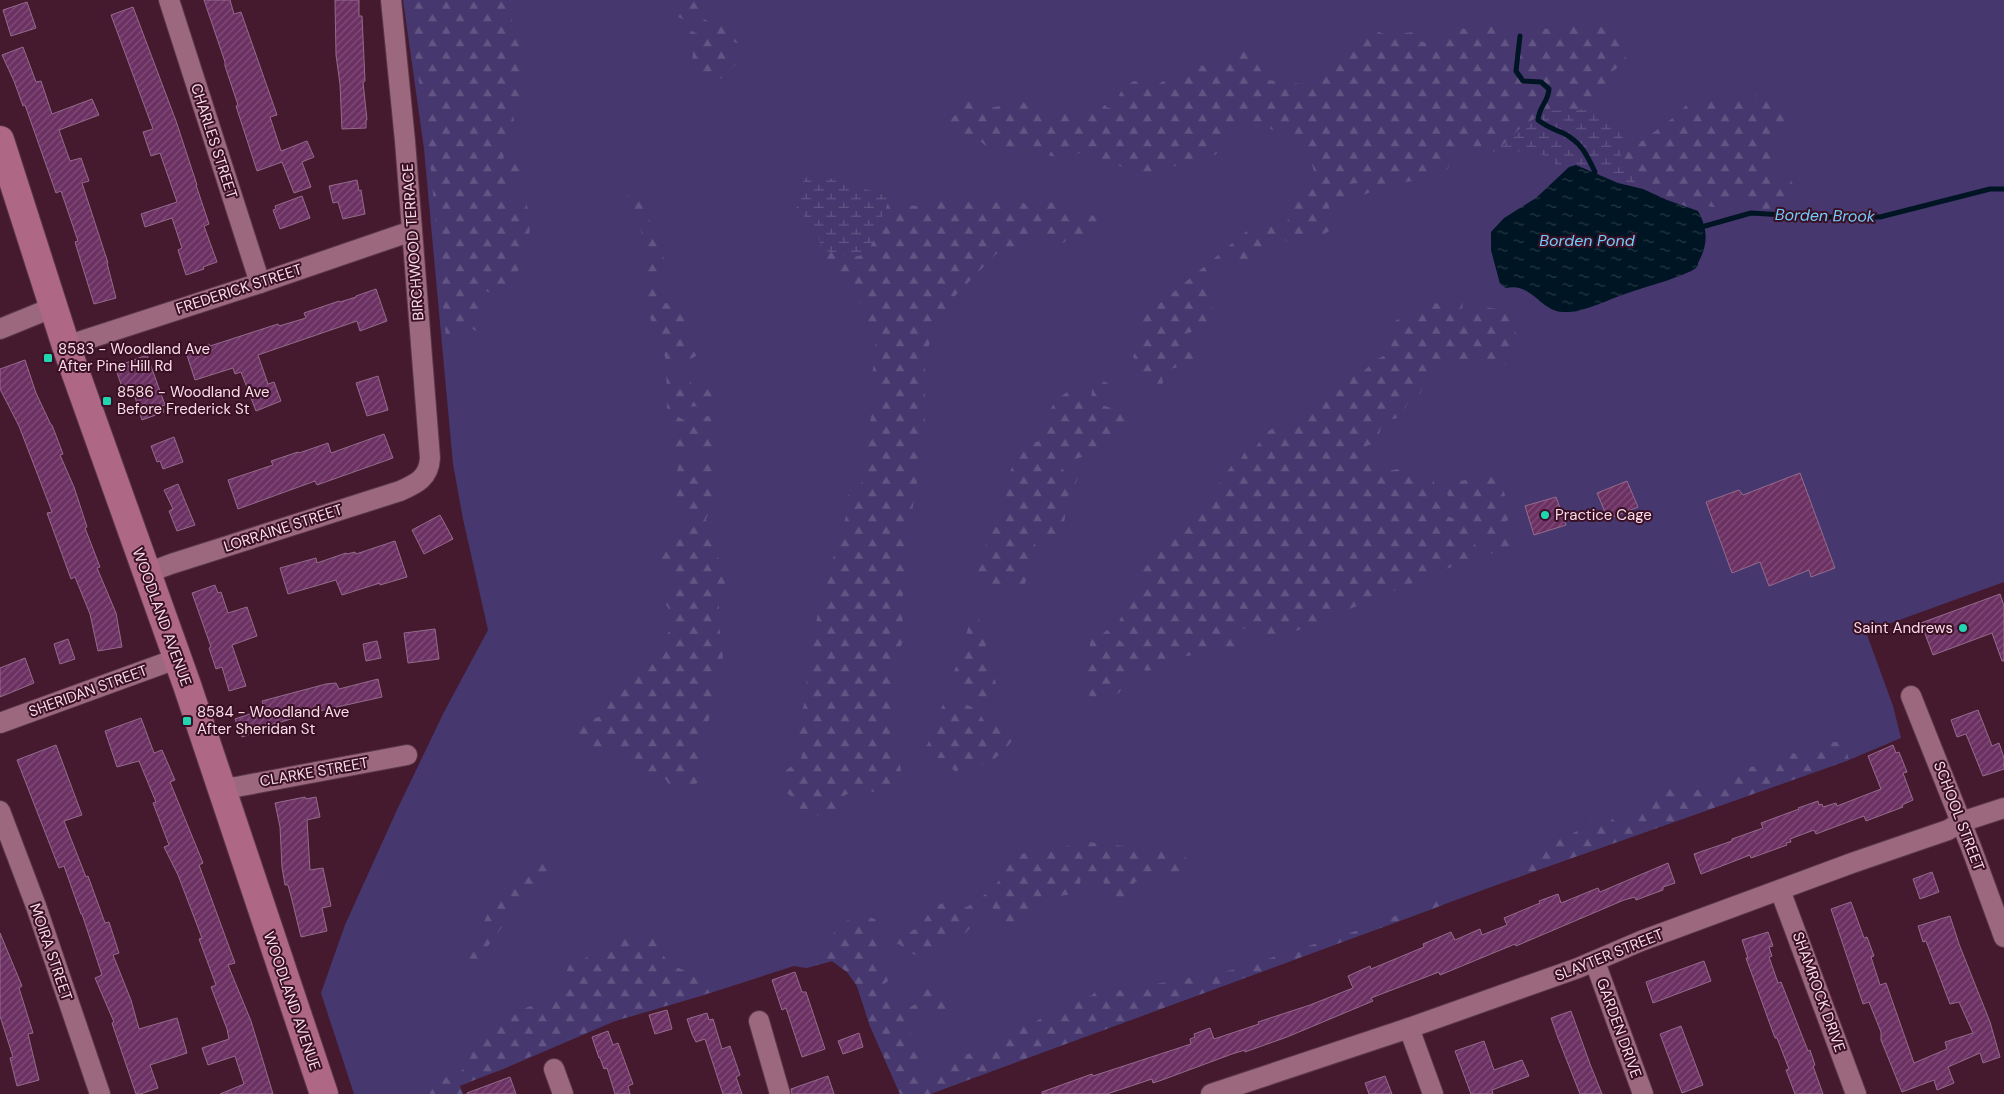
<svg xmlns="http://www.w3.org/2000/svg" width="2004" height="1094" font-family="'DM Sans',sans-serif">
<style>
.grass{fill:#46386e}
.forest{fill:url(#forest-firs)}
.wetland{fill:url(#wetland-marsh)}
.water{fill:url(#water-ripples)}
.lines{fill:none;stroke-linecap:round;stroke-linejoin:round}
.stream{stroke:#001523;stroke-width:5}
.building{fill:url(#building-hatch);stroke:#946b8c}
.minor-casing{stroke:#5b3748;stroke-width:22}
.primary-casing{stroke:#5b3748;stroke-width:30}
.minor{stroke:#9b687d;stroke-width:20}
.primary{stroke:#ae6886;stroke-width:28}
.poi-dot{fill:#21d5b0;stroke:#3a1024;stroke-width:2}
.labels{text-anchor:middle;stroke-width:4;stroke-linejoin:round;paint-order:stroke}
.street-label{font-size:15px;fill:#fadde8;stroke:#3a1024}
.poi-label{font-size:15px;fill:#fadde8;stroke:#3a1024;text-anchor:start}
.water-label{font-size:16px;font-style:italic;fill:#72cdfe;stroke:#3a1024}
</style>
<defs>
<pattern id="forest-firs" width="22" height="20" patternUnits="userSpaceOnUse" patternTransform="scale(1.25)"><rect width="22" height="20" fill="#46386e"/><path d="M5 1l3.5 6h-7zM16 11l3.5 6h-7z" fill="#625483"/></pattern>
<pattern id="wetland-marsh" width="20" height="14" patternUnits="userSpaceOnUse" patternTransform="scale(1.25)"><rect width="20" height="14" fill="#46386e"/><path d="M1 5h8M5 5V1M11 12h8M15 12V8" fill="none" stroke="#625483"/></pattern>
<pattern id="water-ripples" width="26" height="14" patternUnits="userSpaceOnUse" patternTransform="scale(1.25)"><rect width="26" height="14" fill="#001523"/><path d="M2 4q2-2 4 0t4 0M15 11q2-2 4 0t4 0" fill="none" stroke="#263743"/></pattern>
<pattern id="building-hatch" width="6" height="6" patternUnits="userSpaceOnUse" patternTransform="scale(1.25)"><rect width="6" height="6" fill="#6c3163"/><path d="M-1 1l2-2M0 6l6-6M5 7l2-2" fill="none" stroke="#824e79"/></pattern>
</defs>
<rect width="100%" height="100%" fill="#451a2e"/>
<path class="grass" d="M403,0h1601v582l-138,50 27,74 8,32 -52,22 -336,119 -583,215h-30l-30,-68 -13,-40 -10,-14 -15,-11 -26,7 -12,-2 -93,30 -86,25 -114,49 -64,24h-83l-33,-101 24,-68 51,-113 48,-100 44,-82 -25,-111 -10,-55 -29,-315z"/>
<g class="forest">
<path d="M407,0h102l-1,10 12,31 -1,26 6,10v5l-5,9v13l-7,8 1,10 -3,13 -5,4 1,5h3l-3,6 -3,2 -1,12 11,-2 7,2v6l-5,7 4,6 -8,8 -6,1 -1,3c4,3 13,1 20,3l5,19 -1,28 -6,17 -6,11 -6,3 -1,10 -17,8 -10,-4 -1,7 2,13 -5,3 -2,5 7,8 -8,5 -11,-7 -11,6v14l-7,5 -18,-200z"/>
<path d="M670,0h30l5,6 -1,13 7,4 17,2 12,15 -1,4 -61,-27 -10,-13z"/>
<path d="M1480,22h22l5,10 1,10c12,0 23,-7 30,-16l9,3 20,-7c8,5 11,3 20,3 11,0 22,4 33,7l6,14v16l-19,13 -2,19 -11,12 -15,3 -33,1 -28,20 -16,16 -14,-1 -35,9 -5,15c-33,16 -62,16 -98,14l21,3 1,5c-13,7 -24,8 -38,6l-5,7v12l8,7c-9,13 -20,14 -34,12l-6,5 -10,2 -4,-4 -8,-1 -4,15 -18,13 -14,-4 -5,-6 -25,20v12l7,5 -9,12 7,5 1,8 -24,15 -6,2 -8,-6 -5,6 26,21 2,6c-3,11 -7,14 -17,18l-5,-12 -11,3 -5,7 1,6 -5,8 -4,-4 -2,-7c-14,-2 -14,-13 -19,-24l6,-8 -1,-9 3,-20 106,-88 39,-7 14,-30 25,-18 -5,2 -5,-3 -5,-18 -9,-14 -11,-7 -33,-12 -9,1 -8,3 -25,27 -8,1 -6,-2c-14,9 -46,20 -64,21h-4l-5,-6 -26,-9 -15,-7h-8l-7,4 -12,1 -13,-3 -36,-4 -25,-5 -6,-5 -30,-11 -2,-9 9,-7 5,-10 19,-6 9,10 32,-7 10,8 8,-1 8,6 12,-3 25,6 20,-12 3,3 6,-1 4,-5c0,-10 7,-16 16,-21l22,5c7,-6 14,-7 22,-11 7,-3 14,-8 21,-12l6,4 23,-9 7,-7 12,-3 20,32 34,4 12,-4 35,-26 19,-20 9,-3 11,4 27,-3 8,10c13,-1 24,-10 36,-15l13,4z"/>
<path d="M685,28l50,23 1,13c-14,15 -16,20 -38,14l-6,-9 1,-23z"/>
<path d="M1758,94l8,4h9l5,3 16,13c-2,7 -4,14 -12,15l-7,-5 -7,-1 2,11 -2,2 -8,1 -1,2 4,11 8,3 7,5 -6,16 17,7 5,8 -2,9 -6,8 -21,6c-6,-1 -10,-6 -11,-11l-4,-1 -7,5 -1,-9 -3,-3 -11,6 2,3 -4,2v6l-5,1 -3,-3 -20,-3 -9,3 -24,-9 -28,-13 -8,-16 -6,-3c-4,-9 -6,-19 4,-25l7,2 6,-3 39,-29 4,-6 19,-8 26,1 2,-2 10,5 4,-2 4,8 5,-4 -1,-7z"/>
<path d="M815,174l64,19 27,12 12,1 13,-9h7l13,7 8,-4 2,2 6,-1 14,8c13,-4 5,-13 22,-4l18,-4 8,6 16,-7 8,3 11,11 7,-1 28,3 6,7 -2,4 -11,3 -3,-1 -9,8 -11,-4 -4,9c-11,4 -18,2 -28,-3l-30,13 -11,2 -43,44 -11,16 -12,27 -5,21v72l-15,90 -7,71 -1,17 2,28 -6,11 -3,12 2,25 -7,28 4,12 -3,12 -4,5v6c11,1 17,19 12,28 -3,6 -13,12 -19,13 -8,2 -12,-4 -18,-4l-19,8h-3l-6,6 5,9 -5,6 -7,3 -16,-8 -1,-2 -5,3 -7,-4 -2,-9 -9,-7 -3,-21c7,-7 18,-8 18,-19 -3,-4 -8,-8 -8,-14 0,-19 18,-40 12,-59l7,-16 -2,-10 7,-42 6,-13 7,-34 16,-52v-17l13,-10 3,-6 1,-29 10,-48 4,-8 -2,-10 -4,-6 4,-40c-9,-10 -13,-20 -13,-33 -10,-10 -17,-14 -19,-28l-18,-14 -8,-28v-5l-8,-11 -11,-7 -3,-7 4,-12 -2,-3 10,-16z"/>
<path d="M635,186c4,1 4,1 6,4 4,4 3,10 4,15 3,19 17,37 19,56 1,15 -8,28 0,42l13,1 14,14v4l-5,8 7,7 6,-1 5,5c-5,19 -13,17 -29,23l1,11 12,1 4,9 26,5c9,22 -31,15 -42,17 -1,8 2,11 9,13l9,-6 7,3 8,-1c6,10 7,20 12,29l-6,6 -6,2 -8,-3 -8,1 -6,9 3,4h26l2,7 -4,5 2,3 -3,4 4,5 -1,3 -7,7 9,5v5l-9,4 -3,7c1,6 5,10 6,15 3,17 3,22 15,36v11l-11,13 3,12v18l4,34 -8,27 -10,56c-5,9 -2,28 -6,41 -5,3 -22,9 -27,5 -5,-3 -5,-10 -14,-12 -8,-1 -12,1 -19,-3l-5,-16 -3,-2 -9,1 -12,-4 -3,4 -9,4 -5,-2v-4l-17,-11 -5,-10 3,-5 27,-11 -1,-5 24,-28 2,-8 9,-11 20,-13 15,-21 1,-16 -5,-10 11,-20 -5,-9c-6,-1 -8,-2 -13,-7 -16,-20 28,-34 34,-48l-15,-16 -3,-6 7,-13c-5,-6 -7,-9 -4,-17l-11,-59 -1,-48 -3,-12 -17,-41 -2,-17 6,-31 -16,-52c-7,-7 -6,-11 -4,-20z"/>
<path d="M1453,300l6,1 4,2 -1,6c10,5 12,0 22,-1 16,-2 33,9 32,26 0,5 -3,11 -4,15l3,7 -3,7 -24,6 -20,-10h-5l-2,11h-7l-5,-9 -9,-1 -7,4 -6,17 -7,13 -11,6 -7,16 -8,3 -7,-2 -2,7 -4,3 -5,18h-8l-5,7 2,3 20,15h8l10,-2 14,1 4,5 12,5 4,14v10l12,14 3,1 3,-3c-2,-10 -8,-18 -9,-27l6,-6 21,-3 5,3 3,-5c21,-2 21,9 26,25 2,3 5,7 4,11 -2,7 -7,12 -12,16v4c7,3 11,5 12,13l-4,6 -8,4c-12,-2 -16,-10 -15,-21l-5,-8 -7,9 1,7 11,10 -1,3 -10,2 -184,76 -22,5 -24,-11 -4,4 1,9 -4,2 -1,5 -5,2 -6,-2 -55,12 -2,7 -21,4 -6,-5 -8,2 -2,13 -10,-3 -1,4 4,5 -4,6 -20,9 -8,-4 -5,-8 1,-10 -9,-6v-5l12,-10v-20l4,-3 5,1 8,-7 16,13 7,-5 -11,-16 7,-16 3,1c8,-8 7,-19 14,-29l-3,-4 2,-4 17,-16c1,-13 11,-20 24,-23l3,-7 6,-6 5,-12 19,-18 16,-23 8,-4 5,-10 10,-3 11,-15 7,-5 7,-3 6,1 8,-5 19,-23 7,-1 8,2 15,-12 7,-12 12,-2 13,-13 13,-6c10,-15 -8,-33 20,-38l5,3c9,-4 13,-11 22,-16l7,2z"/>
<path d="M1121,373l4,2v6l-22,16 -4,6c12,9 26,1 37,12l-51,41 -22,7 -2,4 4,5 13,6c-3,7 -7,12 -10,18 -4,11 -1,22 -6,32 -2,4 -8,7 -11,11l-10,-2 -6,3c-1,8 6,15 -1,21 -2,2 -4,4 -6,6v9l-5,12c-4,0 -9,0 -13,1 -18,5 -27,3 -34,-16l5,-10 8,-6c-6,-17 -6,-26 12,-32v-13l5,-17 -2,-12 15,-29 -1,-6 7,-9 12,3 7,-6c4,-21 4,-31 23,-44l9,4 8,8 7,-5 2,-18 13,1 5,4 6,-5 -2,-5z"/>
<path d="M972,613l6,2 18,69 -4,10 -11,6 -15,-5 -18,-10 12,-27z"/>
<path d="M952,698l26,12 6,11 36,7c-8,14 -17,26 -31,34 -5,3 -10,3 -15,7l-6,-2 -2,2h-7l-3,3 -8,-7 2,-6 -2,-1h-17l-6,-11 3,-3 1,-5 -3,-2 1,-4 17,-30z"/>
<path d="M1832,742h12l5,18 -336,119 6,-16c17,-4 20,-7 26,-24l14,-4 9,2 33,-23 8,2 11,10 7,-8 9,-5 24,-25 14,-1 11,6 33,-8 19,-18c24,1 32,-3 50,-16l15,5 14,-9z"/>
<path d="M1089,842l94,11 5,8 -6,11 -47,10 -12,19 -10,2c-8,-8 -5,-18 -13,-26l-19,1 -3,15 -30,5 -5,4 -2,8c-14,6 -33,19 -47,9l-2,-17 -18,11c0,20 -13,23 -29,30 -5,2 -7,7 -12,10 -12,7 -26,0 -34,-9l-20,4 4,6 -4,13 8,7 1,7 -5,4v7l7,7 20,8 6,-3 4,-5 -2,-6 3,-6 18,-2 11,7 3,10 -10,14 -17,-4 -10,10 -8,2 -2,4 5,6 -2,11 11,13v10l4,6 13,-4 1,-4 6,-5 47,-14 26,-18 18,-7 43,-27 13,1 5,-5 1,-5 7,-2 7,6h12l109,-20 130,-41 74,-29 7,5 -513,189h-30l-30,-68 -13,-40 -10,-14 -15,-11 -26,7 23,-20 4,-14 13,-13 18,-5 11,3 5,14 7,6 18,-3 8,-6 8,-3c7,-13 13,-25 30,-25 5,0 11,4 16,5l26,-18 19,-28 8,-7z"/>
<path d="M545,861l4,5v6l-21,22 -36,46 -15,23 -7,3 -5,-2 -5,-5 3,-8 16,-19 10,-21 30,-29 8,-13 9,-7z"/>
<path d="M623,930l17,5 9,-3 10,1 5,8 -4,8c8,18 19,17 33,27 9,5 13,12 23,15l-101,30 -155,65 3,8h-56c7,-5 13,-6 20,-3l11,-4 10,-13 6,3c12,-8 15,-16 20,-30 18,-9 30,-29 50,-38 9,-5 20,-5 28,-13 9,-8 13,-20 17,-31l14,-5 16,-12 12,2 3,-15z"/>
</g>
<g class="wetland">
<path d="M1588,109l17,14 9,4 6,6 5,9c-6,10 -5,17 0,27l4,2 8,14 -11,-1 -51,-21 -7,2 -6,7c-4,-4 -7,-10 -11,-13 -13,-10 -51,-9 -67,-6l-1,-4 6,-3h13l44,-35z"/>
<path d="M815,174l64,19 10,5c-1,8 -6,15 -9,23 -11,39 -18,41 -57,29l-5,-14v-5l-8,-11 -11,-7 -3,-7 4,-12 -2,-3 10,-16z"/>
</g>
<path class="water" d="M1576,165l42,18 25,6 24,11 31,11c10,18 10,33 1,50 -2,4 0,4 -3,7 -10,8 -54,20 -68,25 -16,5 -31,13 -47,17 -6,2 -12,2 -18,2 -23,-1 -31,-30 -57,-24l-6,-4 -9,-34v-18l13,-14 32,-20 33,-31z"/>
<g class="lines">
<g class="stream">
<path d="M1520,36l-4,35 7,10 18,1 8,7c-1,14 -10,17 -11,31 9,7 15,9 25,13 18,9 24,22 32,39"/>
<path d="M1705,226l46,-13 66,4h63l110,-28h14"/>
</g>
</g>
<g class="building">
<path d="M204,0h26l4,14 7,-2 36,103 -7,2 11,34 26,-10 7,16 -12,5 9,25 -17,6 -12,-31 -25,9 -21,-65 2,-1 -13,-39v-4z"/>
<path d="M335,0h24v16h3l3,65 -2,1 4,38h-1v8l-24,1 -2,-45 -4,-29z"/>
<path d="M27,2l9,26 -25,8 -8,-26z"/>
<path d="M133,7l43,114 21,64h-1l13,39 -5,2 13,36 -14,5 1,2 -18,6 -8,-25 4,-2 -10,-30 -27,9 -4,-13 36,-12 -17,-49 -9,3 -8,-24 10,-3 -42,-114z"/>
<path d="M23,47l13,35 5,-1 11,33 40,-15 7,16 -40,15 11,31 11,-3 8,23 -7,2 26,80h-1l9,35 -22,6 -19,-62 3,-1 -17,-50 -5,2 -31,-88 -2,1 -9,-25 -12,-26z"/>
<path d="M357,180l2,11 2,-1 4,24 -22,5 -5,-17 -5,1 -4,-17z"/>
<path d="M302,196l8,22 -30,11 -7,-19 3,-1 -1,-3z"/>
<path d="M376,289l11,32 -27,10 -3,-10 -99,34 10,29 6,-2 7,19 -25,10 -15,-39 -6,2 -2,-6 -38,12 -9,-28 23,-8 1,2 68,-22 1,2 27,-8 -2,-5 35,-12 1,1 16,-5v-1z"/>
<path d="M147,355l18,50 -3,1 2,6 -22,8 -10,-33 -9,3 -8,-23z"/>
<path d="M25,360l11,33 15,32h1l11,29 -3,1 14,32 13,40 -2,1 15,39 -3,1 19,45 6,34 -24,4 -8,-37 -15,-37 -4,2 -24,-66 5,-1 -33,-86 -19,-37v-20z"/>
<path d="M378,376l10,34 -21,6 -11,-33z"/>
<path d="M384,434l9,24 -76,27 -2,-4 -77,28 -10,-29 45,-15 -2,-4 27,-9 1,1 29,-10 3,10z"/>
<path d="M174,437l9,25 -20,7 -3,-8 -3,1 -6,-16z"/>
<path d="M1800,473l35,95 -24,9 -2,-7 -40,16 -9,-24 -28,11 -26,-71 33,-12 4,5z"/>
<path d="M1627,481l11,26 -30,12 -11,-26z"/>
<path d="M178,484l17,41 -18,6 -8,-20 4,-2 -9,-19z"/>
<path d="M1556,497l10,28 -32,10 -9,-29z"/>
<path d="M440,515l13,24 -29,15 -12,-24z"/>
<path d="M395,541l12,36 -27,8v-2l-38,12 -6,-15 -48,14 -8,-26 36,-10 1,5 29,-10 1,1 8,-2 1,2z"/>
<path d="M215,585l3,8 3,-1 7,21 19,-6 10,29 -25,9 14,41 -17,5 -7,-24 -6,2 -7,-21 2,-1 -19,-54z"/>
<path d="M2000,594l4,12v55h-2l-10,-28 -59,22 -12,-32z"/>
<path d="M435,629l4,30 -31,4 -4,-30z"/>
<path d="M68,639l7,20 -15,5 -6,-20z"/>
<path d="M377,641l4,17 -15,3 -3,-17z"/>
<path d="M25,658l9,25 -34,14v-29z"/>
<path d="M378,679l4,18 -72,16 -48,15v2l-20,7 -7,-18 29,-10 -2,-8 64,-17 10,-1 3,6z"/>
<path d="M1978,710l14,36 7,-3 5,15v11l-21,7 -17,-42 -9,3 -6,-17z"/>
<path d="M141,718l13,35 8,-3 13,30 -5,2 33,81 -4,2 36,98 -7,2 23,56 22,73h-53l24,-10 -9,-28 -27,9 -6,-17 27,-9 -2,-10 -16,-42 5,-2 -17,-46 3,-1 -24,-63 -14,-28 5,-2 -16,-42 3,-1 -17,-41 -22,6 -12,-36z"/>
<path d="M56,745l26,70 -18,6 22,56 2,-1 17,47 4,-1 10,31 -6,2 18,45 8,29 38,-11 10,35 -37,12 8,23 -18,6h-4l-24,-71 2,-1 -19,-44 7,-3 -20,-61h-1l-17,-48 -5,2 -42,-108z"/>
<path d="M1893,745l3,8 3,-1 8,20 -4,1 10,27 -11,5 1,2 -37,14 -2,-5 -48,18 -2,-4 -24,9 1,3 -5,1 1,2 -36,13 -1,-3 -49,19 -7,-20 38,-13v-2l31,-11 -2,-5 38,-14 -1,-1 20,-7 1,4 3,-1 1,3 13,-4 1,3 44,-17 -13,-33z"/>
<path d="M305,797l1,2 10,-2 4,20 -13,3 3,50 13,-2 8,38 -9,2 5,23 -26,6 -9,-37 -4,-15h-3l-3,-18 -2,-40 -5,-24z"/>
<path d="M1668,863l7,20 -12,4v3l-27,10 -1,-3 -11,3 -108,46 -1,-2 -75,31 -1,-3 -42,16 -26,10 2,3 -86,36 -42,15v-2l-13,4 -70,26 -9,3 -1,-4 -45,15h-65v-2l50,-18 1,2 98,-32 -1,-5 5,-2 -1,-3 16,-6 4,11 45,-15 -1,-2 52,-17 43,-17 -5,-12 22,-10 1,3 53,-22 -1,-3 28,-12 4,8 25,-11 2,6 25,-10 -3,-7 36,-15 -1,-2 19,-7 3,9 37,-15 2,4z"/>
<path d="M1932,872l7,20 -19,7 -7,-20z"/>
<path d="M1851,902l13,36 3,-1 7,19 -3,1 9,28 6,-2 28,80 33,-14 -2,-7 28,-9 -14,-31 -9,2 -24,-63 -3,1 -5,-16 32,-10 9,28 31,78 10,35 -17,6 -3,-10 -32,14 6,16 -17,7 -3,-10 -32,12 -21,-52v-8l-12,-30 -6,2 -32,-95z"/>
<path d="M1768,932l5,14 -4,1 3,9 -3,1 9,26 3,-1 27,69 2,-1 5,15 -2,1 10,28h-28l-9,-24 3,-1 -12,-31h-2l-29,-80h2l-6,-18z"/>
<path d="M0,933l22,53 -3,2 14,45 -5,1 11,46 -22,6 -7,-28 3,-1 -13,-41z"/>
<path d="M1704,961l7,20 -58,22 -7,-21z"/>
<path d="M795,972l7,20h4l19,57 -23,8 -16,-49 -4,2 -10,-30z"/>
<path d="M667,1010l5,19 -17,5 -6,-19z"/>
<path d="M1571,1011l19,53 12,30h-22l-22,-56 -7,-20z"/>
<path d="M707,1013l2,7 4,-1 9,30 8,-3 10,29 -4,2 6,17h-19l-18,-55 -9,3 -4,-8 -5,-15z"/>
<path d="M1681,1026l22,59 -21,8 -22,-59z"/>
<path d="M608,1031l5,14 5,-2 15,41 -5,2 2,8h-15l-8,-26 -3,1 -4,-11h-1l-7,-21z"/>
<path d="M859,1033l4,14 -20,7 -5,-13z"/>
<path d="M1484,1041l10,29 28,-10 7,16 -37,14 1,4h-22l-16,-43z"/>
<path d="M828,1076l6,18h-42l-1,-5z"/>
<path d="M1385,1076l7,18h-23l-4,-11z"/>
<path d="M510,1077l6,17h-49v-1z"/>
</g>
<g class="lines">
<g class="minor-casing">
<g id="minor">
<path d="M169,0l91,283"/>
<path d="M0,329l54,-22"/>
<path d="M66,346l194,-63 143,-49 9,-1"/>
<path d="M147,573l24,-9 229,-73c16,-7 29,-13 30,-33l-25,-317 -14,-141"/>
<path d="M1911,696l60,151 33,90"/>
<path d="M0,723l176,-64"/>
<path d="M221,788l15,-1 171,-32"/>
<path d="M0,811l36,95 64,188"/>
<path d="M1780,890l76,204"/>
<path d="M1595,962l48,132"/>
<path d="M759,1021l21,73"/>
<path d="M1409,1028l24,66"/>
<path d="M554,1069l9,25"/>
<path d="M1211,1094l198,-66 169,-60 63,-27 211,-78 96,-33 13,-8 43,-14"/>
</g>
</g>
<g class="primary-casing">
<path id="primary" d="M0,140l66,206 121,339 137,409"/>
</g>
<use href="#minor" class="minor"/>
<use href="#primary" class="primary"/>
</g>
<g class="poi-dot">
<rect x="43" y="353" width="10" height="10" rx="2.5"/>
<rect x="102" y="396" width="10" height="10" rx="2.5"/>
<circle cx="1545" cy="515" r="5"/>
<circle cx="1963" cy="628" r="5"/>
<rect x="182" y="716" width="10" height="10" rx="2.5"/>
</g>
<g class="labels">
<g class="street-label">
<text transform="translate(214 141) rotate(72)" y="5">CHARLES STREET</text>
<text transform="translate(413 242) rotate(-94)" y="5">BIRCHWOOD TERRACE</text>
<text transform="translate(239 289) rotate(-18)" y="5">FREDERICK STREET</text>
<text transform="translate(283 528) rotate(-18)" y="5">LORRAINE STREET</text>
<text transform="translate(162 617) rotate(70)" y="5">WOODLAND AVENUE</text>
<text transform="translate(88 691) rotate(-20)" y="5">SHERIDAN STREET</text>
<text transform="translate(314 772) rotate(-10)" y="5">CLARKE STREET</text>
<text transform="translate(1959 816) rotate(69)" y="5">SCHOOL STREET</text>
<text transform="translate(51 952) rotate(71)" y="5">MOIRA STREET</text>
<text transform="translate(1609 955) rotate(-22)" y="5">SLAYTER STREET</text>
<text transform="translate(1819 992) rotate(70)" y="5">SHAMROCK DRIVE</text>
<text transform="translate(292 1001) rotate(71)" y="5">WOODLAND AVENUE</text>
<text transform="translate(1619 1028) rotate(70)" y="5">GARDEN DRIVE</text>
</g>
<g class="poi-label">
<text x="58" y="354">8583 - Woodland Ave<tspan x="58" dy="17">After Pine Hill Rd</tspan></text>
<text x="117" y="397">8586 - Woodland Ave<tspan x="117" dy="17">Before Frederick St</tspan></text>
<text x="1555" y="520">Practice Cage</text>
<text x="1953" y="633" text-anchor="end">Saint Andrews</text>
<text x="197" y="717">8584 - Woodland Ave<tspan x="197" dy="17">After Sheridan St</tspan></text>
</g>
<g class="water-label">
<text transform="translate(1825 215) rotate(1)" y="6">Borden Brook</text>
<text x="1587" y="246">Borden Pond</text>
</g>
</g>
</svg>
